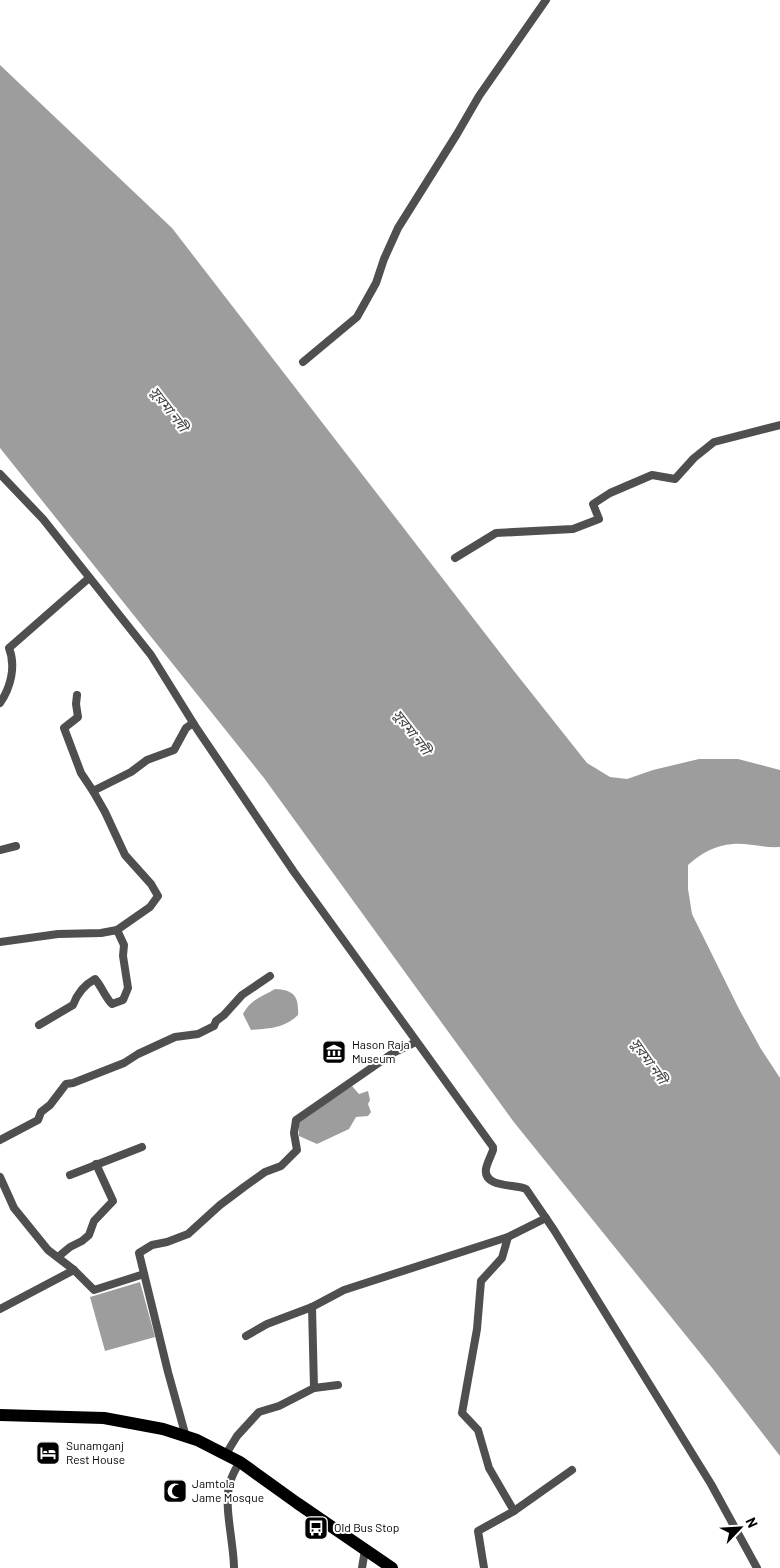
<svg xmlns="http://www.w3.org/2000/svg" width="780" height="1568" font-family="Barlow,'Noto Sans Bengali',sans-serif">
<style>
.water{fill:#9d9d9d}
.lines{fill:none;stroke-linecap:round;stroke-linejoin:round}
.minor{stroke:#4f4f4f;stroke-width:8}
.primary{stroke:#000;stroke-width:12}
.labels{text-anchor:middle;stroke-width:4;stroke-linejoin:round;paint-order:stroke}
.poi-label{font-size:12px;fill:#000;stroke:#fff;text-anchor:start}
.water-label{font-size:14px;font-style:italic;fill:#3e3e3e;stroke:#fff}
</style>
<rect width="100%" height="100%" fill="#fff"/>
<g class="water">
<path d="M0,65l172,163 342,443 73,92 23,14 17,2 26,-9 46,-11h39l42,11v77c-16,1 -31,-4 -47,-3 -18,1 -33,10 -45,21v24l4,25 47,95 22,40 19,29v378l-67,-87 -200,-248 -249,-343 -264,-330z"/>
<path d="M275,989c19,1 24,7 23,26 -15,14 -28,13 -47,15l-8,-16c8,-15 19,-17 32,-25z"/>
<path d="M352,1086l7,8 9,-3 2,9 -2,4 3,8 -3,4 -12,1 -7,12 -32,15 -18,-8v-17z"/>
<path d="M140,1282l15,55 -50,14 -15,-54z"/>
</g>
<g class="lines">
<g class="minor">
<path d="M303,362l54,-45 19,-34 8,-24 14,-31 59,-94 22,-38 67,-96"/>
<path d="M0,474l43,45 108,136 46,74 97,143 199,275v3c-2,6 -6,13 -7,19 -3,19 30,15 40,20l28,41 157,254 46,84"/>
<path d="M455,558l41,-25 77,-4 26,-10 -6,-15 17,-11 42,-18 23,4 19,-21 20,-16 66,-17"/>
<path d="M77,695l-1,9 2,13 -14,11 17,45 12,18 38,-19 16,-12 27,-10 12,-22 7,-5"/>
<path d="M0,703c11,-16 16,-37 9,-55l80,-70"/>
<path d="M0,850l16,-4"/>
<path d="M0,942l58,-8 43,-1 16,-3 33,-23 8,-11 -7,-12 -26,-29 -20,-43 -12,-21"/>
<path d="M39,1025l34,-20c4,-11 11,-20 22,-26 7,8 10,18 17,25l11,-4 5,-12 -5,-32 1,-11 -7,-15"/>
<path d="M0,1140l38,-20 3,-8 9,-7 16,-21 7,-1 51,-20 14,-9 37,-17 23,-3 16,-8 2,-5 8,-6 18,-20 28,-19"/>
<path d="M70,1175l72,-28"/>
<path d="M0,1177l14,31 34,42 26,20 20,20 50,-16"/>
<path d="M58,1257l12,-10 12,-6 7,-6 5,-14 19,-20 -17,-37"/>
<path d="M312,1307l2,81"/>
<path d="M0,1309l74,-39"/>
<path d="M246,1336l21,-12 45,-17 32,-17 164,-53"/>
<path d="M186,1437l-18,-65 -29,-119 13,-8 15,-3 21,-8 32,-29 24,-18 21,-15 16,-6 16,-16 -3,-17 2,-13 97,-67 23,-11"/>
<path d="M226,1454l11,-18 22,-24 20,-6 35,-18 24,-3"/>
<path d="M514,1511l58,-41"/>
<path d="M234,1568c0,-25 -11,-63 -4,-85 2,-8 6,-15 10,-21"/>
<path d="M362,1568l3,-18"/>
<path d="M484,1568l-6,-37 36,-20 -25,-43 -11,-38 -16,-17 15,-84 4,-48 21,-23 6,-21 38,-19"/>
</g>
<path class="primary" d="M0,1415l104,3 59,11 34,11 43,22 57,41 95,65"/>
</g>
<defs>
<g id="museum-square" transform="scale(1.25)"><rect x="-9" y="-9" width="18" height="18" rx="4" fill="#000" stroke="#fff"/><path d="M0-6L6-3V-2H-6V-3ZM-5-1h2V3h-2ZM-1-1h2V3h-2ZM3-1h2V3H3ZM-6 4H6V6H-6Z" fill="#fff"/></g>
<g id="hotel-square" transform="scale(1.25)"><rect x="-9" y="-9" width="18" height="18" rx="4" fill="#000" stroke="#fff"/><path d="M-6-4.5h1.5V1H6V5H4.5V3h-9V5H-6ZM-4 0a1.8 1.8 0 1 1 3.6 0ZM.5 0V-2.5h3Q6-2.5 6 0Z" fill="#fff"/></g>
<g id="mosque-square" transform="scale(1.25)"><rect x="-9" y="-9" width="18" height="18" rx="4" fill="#000" stroke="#fff"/><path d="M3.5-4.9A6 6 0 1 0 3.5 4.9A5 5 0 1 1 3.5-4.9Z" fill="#fff"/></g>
<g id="bus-square" transform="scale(1.25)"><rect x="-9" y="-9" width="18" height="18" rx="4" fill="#000" stroke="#fff"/><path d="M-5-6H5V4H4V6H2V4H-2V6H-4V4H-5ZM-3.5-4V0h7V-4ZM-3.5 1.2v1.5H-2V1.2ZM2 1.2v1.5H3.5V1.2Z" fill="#fff"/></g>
</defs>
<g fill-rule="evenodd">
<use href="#museum-square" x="334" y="1052"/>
<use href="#hotel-square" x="48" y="1453"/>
<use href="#mosque-square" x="175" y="1491"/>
<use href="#bus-square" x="316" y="1528"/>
</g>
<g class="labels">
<g class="poi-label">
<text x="352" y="1049">Hason Raja<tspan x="352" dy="14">Museum</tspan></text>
<text x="66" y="1450">Sunamganj<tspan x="66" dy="14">Rest House</tspan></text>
<text x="192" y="1488">Jamtola<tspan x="192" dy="14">Jame Mosque</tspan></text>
<text x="334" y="1532">Old Bus Stop</text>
</g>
<g class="water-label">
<text transform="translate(169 409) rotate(53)" y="5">সুরমা নদী</text>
<text transform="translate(412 732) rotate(53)" y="5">সুরমা নদী</text>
<text transform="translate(649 1061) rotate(55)" y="5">সুরমা নদী</text>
</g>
</g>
<g transform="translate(740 1528) rotate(65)" stroke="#ffffff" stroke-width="4" paint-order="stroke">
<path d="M0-4L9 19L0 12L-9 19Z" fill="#000000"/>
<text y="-8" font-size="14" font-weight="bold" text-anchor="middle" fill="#000000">N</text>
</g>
</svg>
